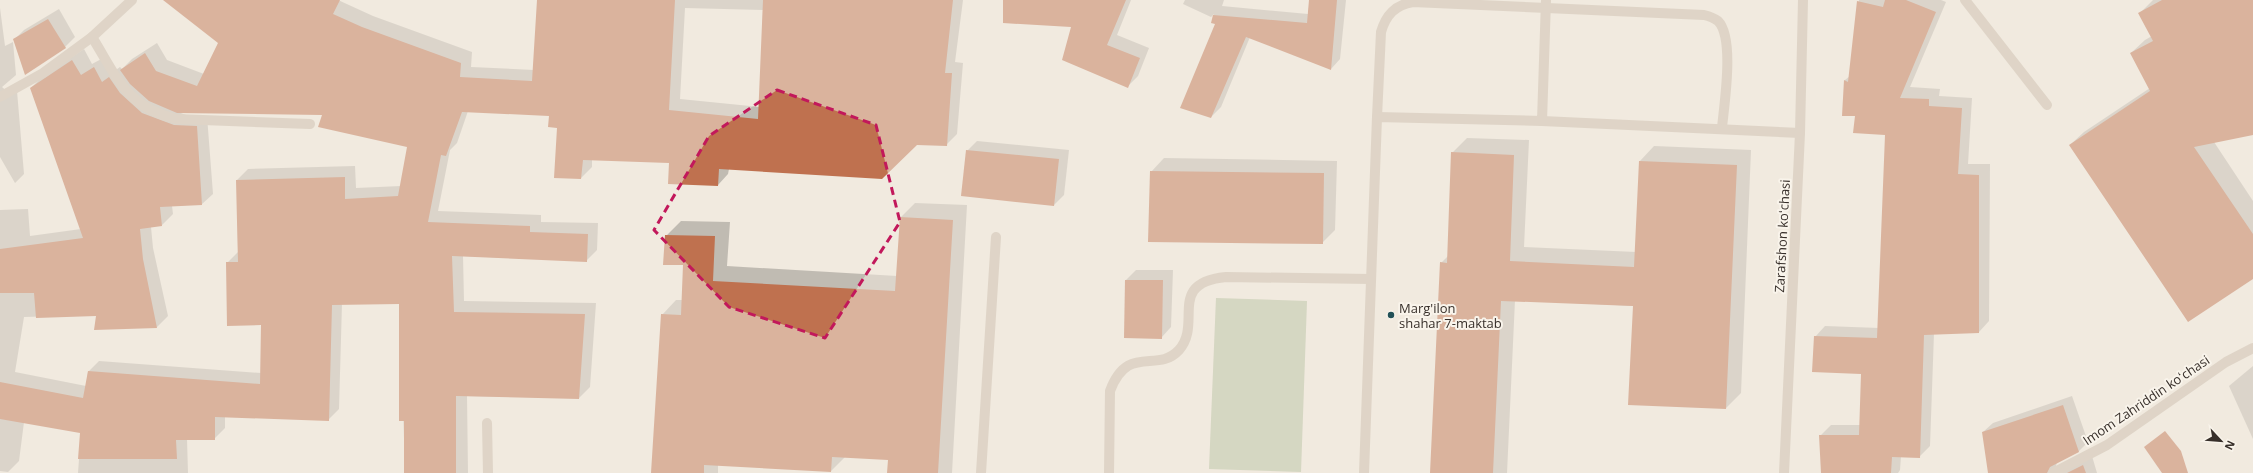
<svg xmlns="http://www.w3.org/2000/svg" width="2253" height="473" font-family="'Open Sans',sans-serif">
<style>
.pitch{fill:#b3c09f}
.shadow{fill:#0003;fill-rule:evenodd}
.building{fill:#bf714f}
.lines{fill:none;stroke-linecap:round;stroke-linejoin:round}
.minor{stroke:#c9bbab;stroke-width:10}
.marked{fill:none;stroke:#c2185b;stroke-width:3;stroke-dasharray:8 5;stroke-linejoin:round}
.poi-dot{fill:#225057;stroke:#f9f4eb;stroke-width:1.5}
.labels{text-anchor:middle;stroke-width:4;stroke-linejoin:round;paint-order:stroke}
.street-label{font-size:13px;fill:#372f2a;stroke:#f9f4eb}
.poi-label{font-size:13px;fill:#372f2a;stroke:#f9f4eb;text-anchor:start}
</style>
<rect width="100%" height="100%" fill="#f1eadf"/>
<path class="pitch" d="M1216,298l91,3 -6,171 -92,-3z"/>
<g class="shadow">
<path d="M182,0h156l35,16 99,36 -1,15 63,3 4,-70h425l-8,62 8,1 -6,71 -11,11 -29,-1 -188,25 -1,5 -10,11 -48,-23 -78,-3v8l-11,11 -23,-50 -8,-13 -82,-4 -11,32 -7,7 -12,61 103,4v7l57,1 -1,27 -11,11 -123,-5 1,45 132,2 -6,84 -11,11 -112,-2 1,77h-63l-5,-170h-58l-3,106 -11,11 -103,-4v12l-11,11h-27l1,34h-110l3,-41 -57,-10 -5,39 -11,11 -8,-1v-261l28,-1 2,27 51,-7 -50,-141 11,-11 42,-28 8,15 13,-7 8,15 7,-5 2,2 10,-10 25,-16 10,17 37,14 15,-32zM685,8l78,2 -3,97 -80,-8zM178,112l145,2 85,32 -7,40 -45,2 -1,-22 -107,3 -11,11 1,72 -11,11 35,61 -1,49 -162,-12 -11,11 -2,14 -71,-14 9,-55 74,-2 -3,14 62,-2 11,-11 -15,-68 -2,-21 11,-2 11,-11 -1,-8 30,-2 11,-10 -6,-78 -21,-1z"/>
<path d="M1095,0h36l-14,35 32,13 -11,28 -10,10 -59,-24z"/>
<path d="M1185,0h39l-2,6 86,8 2,-14h36l-6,59 -9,10 -81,-32 -29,70 -10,10 5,-93 -4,-2 2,-8 -3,3 -28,-13z"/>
<path d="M1859,0h82l5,2 -36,85 30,2 -1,7 33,2 -4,66h22l-1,157 -10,11 -45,1 -4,113 -11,11 -18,-1 -1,14 -2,3h-76l-2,-37 11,-11h29l2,-52 -47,-36 10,-11 54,2 7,-194 -30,-18 -12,-1 1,-35 5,-4z"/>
<path d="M2153,0h100v134l-39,8 39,59v76l-183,-132 14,-13 66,-44 -19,-35 14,-13 7,-4 -12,-23z"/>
<path d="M0,8l5,38 8,-4 3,33 -14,12 8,7 7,-3 7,83 -9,9 -15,-26z"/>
<path d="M59,9l16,28 -10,10 -51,-7 10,-10z"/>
<path d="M1467,138l62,2 -5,107 112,5 4,-91 14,-15 97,4 -10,243 -15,15 -92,-102 -119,-6 -8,173h-76l10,-210 7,-7 4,-103z"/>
<path d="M977,141l92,9 -5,45 -10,10 -87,-54z"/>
<path d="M1164,158l173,3 -2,69 -13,13 -171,-71z"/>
<path d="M915,203l52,2 -15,268h-64l1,-14 -44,-2 -14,14 -113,-6v8h-66l10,-158 14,-15h7l1,-36 -18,-28 15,-15 49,1 -3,44 170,10 4,-59z"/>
<path d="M1136,270h37l-2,57 -10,11 -35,-58z"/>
<path d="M2253,366v73l-24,-53z"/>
<path d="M2072,396l16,46 -10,10 -21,10 -1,4 4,3 32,-13 5,17h-108l-6,-41 10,-9z"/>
</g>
<g class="building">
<path d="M163,0h177l-7,14 29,13 99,36 -1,14 72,4 5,-81h138l-6,110 89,9 5,-119h190l-8,73h7l-5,73 -30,-1 -35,34 -163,-10 -1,17 -50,-2 1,-21 -86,-3 -2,19 -27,-1 3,-50 -9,-1 1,-11 -87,-4 -16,44 -5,-1 -13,67 102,4v6l58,2 -1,28 -135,-6 2,56 131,2 -6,85 -123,-3v77h-52v-52h-5v-117l-67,1 -3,116 -114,-4v23h-39l1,19h-99l2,-26 -80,-14v-37l83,16 5,-27 172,13 1,-59 -34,1 -1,-64h12l-2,-82 109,-3v22l53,-3 9,-49 -89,-20 4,-12 -145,-2 -28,-12 -19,-17 -10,-14 25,-17 11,18 41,15 21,-43z"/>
<path d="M1003,0h123l-19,45 33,13 -12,30 -66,-28 9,-33 -68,-4z"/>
<path d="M1309,0h28l-6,70 -85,-33 -35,81 -31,-10 35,-84 -4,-1 2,-8 94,8z"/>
<path d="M1885,0h21l30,12 -36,86 29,1v7l33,2 -4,66 21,1v158l-55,2 -4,123 -28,-1 -1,16h-70l-2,-38h40l2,-61 -49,-2 2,-36 63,2 8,-203 -32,-2 2,-17h-13l2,-36 4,2 9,-81 26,6z"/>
<path d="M2162,0h91v135l-59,12 59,87v45l-65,43 -119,-177 81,-54 -20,-38 23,-12 -15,-28z"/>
<path d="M48,19l18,29 -41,27 -12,-36z"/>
<path d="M72,60l9,15 13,-8 8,15 7,-5 11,16 22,20 32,12 23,1 5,79 -42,2 2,19 -22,3 3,30 14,69 -63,2 2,-14 -60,2 -2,-25h-34v-44l83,-11 -53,-150z"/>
<path d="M966,150l93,9 -5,47 -93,-10z"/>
<path d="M1451,152l63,3 -4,106 124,6 5,-106 98,4 -11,244 -98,-4 5,-99 -132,-5 -8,172h-63l10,-211 7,1z"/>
<path d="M1150,171l174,2 -1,71 -175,-2z"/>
<path d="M900,217l53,3 -15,253h-51l1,-13 -56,-3 -1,15 -127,-7v8h-53l10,-159 20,1 2,-50h-20l2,-30 50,1 -2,45 182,10z"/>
<path d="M1125,280h38l-1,59 -38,-1z"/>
<path d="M2063,405l16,47 -29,15 -3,6h-59l-6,-41z"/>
<path d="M2165,431l16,20 7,22h-26l-18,-26z"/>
<path d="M2083,465l3,8h-19z"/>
</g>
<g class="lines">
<g class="minor">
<path d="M1965,0l82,105"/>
<path d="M92,37c25,40 34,70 84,82l134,5"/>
<path d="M0,97l43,-24 49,-36 40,-37"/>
<path d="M1377,117l4,-85c5,-17 14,-27 32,-30l291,13c4,1 10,3 14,6 17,17 6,84 4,107"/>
<path d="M1542,121l258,12"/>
<path d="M487,423l1,50"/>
<path d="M981,473l15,-236"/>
<path d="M1109,473l1,-82c18,-48 47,-17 69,-41 24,-27 -13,-67 47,-73l145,2"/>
<path d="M1364,473l13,-356 165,4 4,-121"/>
<path d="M1784,473l16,-340 3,-133"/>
<path d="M2053,473l54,-28 119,-83 27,-14"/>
</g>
</g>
<path d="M0 0H2253V473H0ZM777,90l99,35 24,97 -75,116 -96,-31 -75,-77 55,-94z" fill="#f1eadf" fill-opacity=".55" fill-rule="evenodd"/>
<path class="marked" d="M777,90l99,35 24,97 -75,116 -96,-31 -75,-77 55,-94z"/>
<circle class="poi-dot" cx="1391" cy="315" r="4"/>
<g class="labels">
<g class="street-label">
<text transform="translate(1782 236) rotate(-87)" y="5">Zarafshon koʻchasi</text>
<text transform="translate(2146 400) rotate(-34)" y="5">Imom Zahriddin koʻchasi</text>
</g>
<g class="poi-label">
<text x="1399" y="313">Marg'ilon<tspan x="1399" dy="15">shahar 7-maktab</tspan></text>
</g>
</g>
<g transform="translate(2221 441) rotate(116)" stroke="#f9f4eb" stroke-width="3" paint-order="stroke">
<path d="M0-3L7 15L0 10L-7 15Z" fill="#372f2a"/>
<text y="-6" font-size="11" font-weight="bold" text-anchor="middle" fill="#372f2a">N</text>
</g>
</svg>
